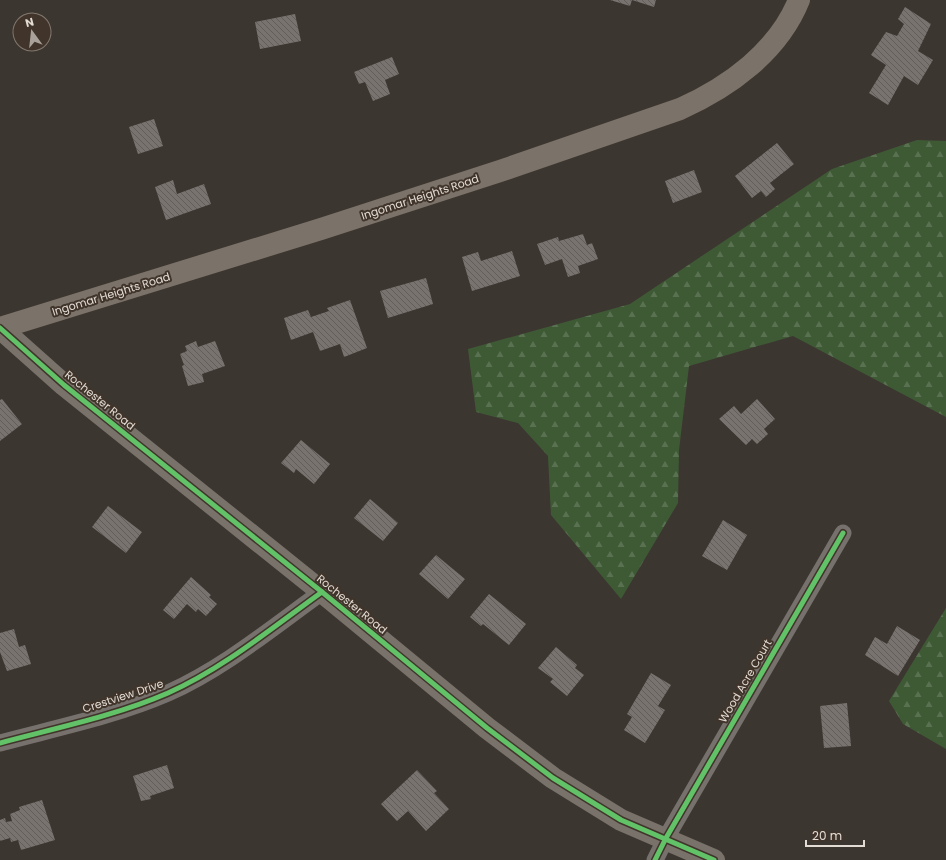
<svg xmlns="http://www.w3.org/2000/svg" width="946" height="860" font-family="Poppins,sans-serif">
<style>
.forest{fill:url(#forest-firs)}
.building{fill:url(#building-back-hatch)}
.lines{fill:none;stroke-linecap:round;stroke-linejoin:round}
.street{stroke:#76716c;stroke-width:17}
.secondary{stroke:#78726b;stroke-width:22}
.primary{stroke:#7b7269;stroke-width:22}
.cycleway-casing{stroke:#41352b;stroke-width:8}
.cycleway{stroke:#61c268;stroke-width:5}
.labels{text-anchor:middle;stroke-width:4;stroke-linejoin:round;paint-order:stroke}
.street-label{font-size:11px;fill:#e3dcd5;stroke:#41352b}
</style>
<defs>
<pattern id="forest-firs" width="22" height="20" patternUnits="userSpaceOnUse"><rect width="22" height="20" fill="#3e5a35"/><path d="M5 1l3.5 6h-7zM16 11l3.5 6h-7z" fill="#5a7151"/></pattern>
<pattern id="building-back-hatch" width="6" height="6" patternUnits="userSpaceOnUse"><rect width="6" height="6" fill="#79736f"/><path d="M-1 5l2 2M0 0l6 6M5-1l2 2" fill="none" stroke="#615d5a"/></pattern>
</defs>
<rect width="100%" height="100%" fill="#3c3630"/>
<g class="forest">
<path d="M917,140l29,1v276l-153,-81 -104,30 -10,84 -1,53 -57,96 -70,-84 -3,-59 -30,-33 -42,-11 -8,-63 162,-45 202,-135z"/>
<path d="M946,608v141l-43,-25 -14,-23z"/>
</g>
<g class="building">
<path d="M610,0h22l-2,6z"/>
<path d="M632,0h24l-2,7z"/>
<path d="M905,7l26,17 -13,27 15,9 -15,25 -14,-9 -16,29 -19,-12 17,-28 -15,-10 15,-23 11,4 7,-12 -6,-5z"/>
<path d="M295,14l6,27 -41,8 -5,-27z"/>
<path d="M392,57l7,17 -14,6 5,14 -17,7 -8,-19 -6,2 -5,-12z"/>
<path d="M154,119l9,27 -25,8 -9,-27z"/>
<path d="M777,143l17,21 -24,19 5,6 -9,8 -5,-6 -9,7 -17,-22z"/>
<path d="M694,170l8,22 -29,11 -8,-22z"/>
<path d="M173,180l4,14 27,-10 7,20 -45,16 -11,-33z"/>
<path d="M583,234l4,11 5,-2 6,16 -20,7 2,7 -12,4 -6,-18 -17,6 -8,-21 21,-7 1,4z"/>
<path d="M512,251l8,25 -48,15 -10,-34 16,-5 3,9z"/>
<path d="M426,278l7,26 -45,14 -8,-27z"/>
<path d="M350,300l17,48 -23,9 -4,-13 -20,7 -7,-19 -22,8 -7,-22 24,-8 3,7 18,-6 -2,-3z"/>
<path d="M196,341l2,6 17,-6 10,25 -23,8 2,8 -16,4 -6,-20 2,-1 -4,-11 7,-3 -2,-5z"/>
<path d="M2,399l20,25 -22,17v-41z"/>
<path d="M757,399l18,20 -11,10 4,5 -11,10 -5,-5 -6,6 -27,-26 15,-13 7,8z"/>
<path d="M301,440l29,24 -16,20 -18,-15 -2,4 -13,-10z"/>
<path d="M370,499l28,24 -15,18 -29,-23z"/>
<path d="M108,506l34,26 -16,21 -34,-26z"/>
<path d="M723,520l24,15 -20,35 -25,-14z"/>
<path d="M436,555l29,24 -17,20 -29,-25z"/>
<path d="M191,577l20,18 -2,2 8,7 -11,12 -8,-7 -2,3 -9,-8 -13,15 -11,-9z"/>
<path d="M489,594l37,30 -17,21 -26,-21 -2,2 -11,-9z"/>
<path d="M897,626l23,14 -22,36 -33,-21 10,-18 12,7z"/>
<path d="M14,629l5,18 6,-2 6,19 -24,7 -7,-19v-19z"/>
<path d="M556,647l21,18 -2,3 9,7 -17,21 -17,-14 3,-3 -15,-11z"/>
<path d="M651,673l20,12 -13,21 7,4 -20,33 -21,-13 8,-13 -5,-3z"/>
<path d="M847,703l4,43 -27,2 -4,-42z"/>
<path d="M167,765l7,23 -24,8 1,3 -10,2 -8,-25z"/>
<path d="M417,770l20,21 -3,2 15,16 -23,22 -18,-20 -11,10 -16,-17z"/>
<path d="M42,800l13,40 -34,10 -3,-10 -7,2 -1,-4 -10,3v-21l5,-2 1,4 6,-1 -2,-7 10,-4 -1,-3z"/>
</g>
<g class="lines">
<g class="street">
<path d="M0,743c56,-15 115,-27 168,-50 56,-25 105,-66 154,-101"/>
<path d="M655,860l11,-22 177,-305"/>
</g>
<path class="secondary" d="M0,328l64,57 258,207 165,136 66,50 68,42 93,40"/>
<path class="primary" d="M0,328l321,-99 179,-58 180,-62c49,-22 98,-57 119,-109"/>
<g class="cycleway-casing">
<g id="cycleway">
<path d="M0,328l64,57 258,207 165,136 66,50 68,42 93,40"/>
<path d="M0,743c56,-15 115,-27 168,-50 56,-25 105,-66 154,-101"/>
<path d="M655,860l11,-22 177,-305"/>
</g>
</g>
<use href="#cycleway" class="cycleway"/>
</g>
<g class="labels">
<g class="street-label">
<text transform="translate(420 197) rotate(-18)" y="4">Ingomar Heights Road</text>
<text transform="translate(111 294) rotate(-17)" y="4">Ingomar Heights Road</text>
<text transform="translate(100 400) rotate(39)" y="4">Rochester Road</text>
<text transform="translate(352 604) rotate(39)" y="4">Rochester Road</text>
<text transform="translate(745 681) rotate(-60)" y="4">Wood Acre Court</text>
<text transform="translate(123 696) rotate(-18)" y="4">Crestview Drive</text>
</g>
</g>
<g transform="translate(32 32) rotate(345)"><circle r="19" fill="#41352b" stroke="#82786f"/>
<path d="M0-3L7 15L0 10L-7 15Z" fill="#a9a29b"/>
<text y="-6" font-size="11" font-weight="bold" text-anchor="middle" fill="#e3dcd5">N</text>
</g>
<path d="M806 840v6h58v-6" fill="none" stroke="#e3dcd5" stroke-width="2"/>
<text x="812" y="840" font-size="12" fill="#e3dcd5" stroke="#41352b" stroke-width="3" paint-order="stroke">20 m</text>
</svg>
